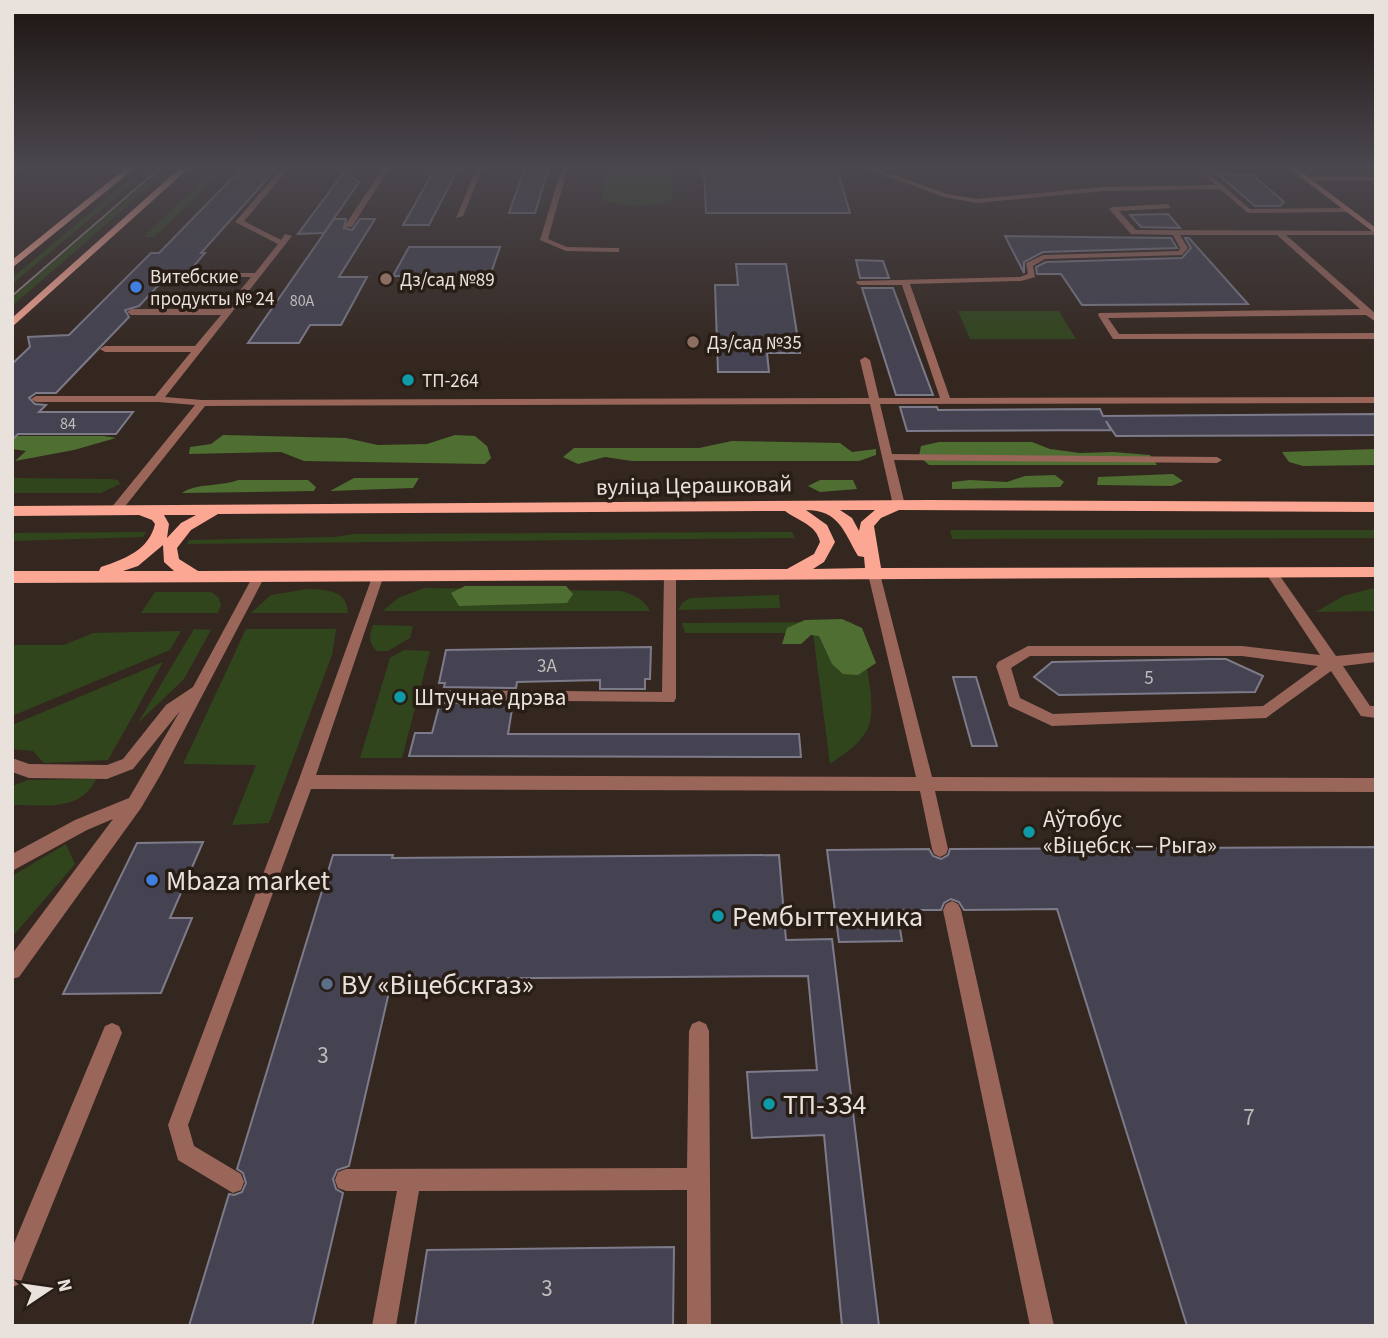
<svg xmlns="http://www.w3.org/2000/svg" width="1388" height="1338" font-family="'Source Sans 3',sans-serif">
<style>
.green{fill:#31451c}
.forest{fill:#4f6e31}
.building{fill:#454351;stroke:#7d7b8a;stroke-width:2}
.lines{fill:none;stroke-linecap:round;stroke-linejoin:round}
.service{fill:#9a665a;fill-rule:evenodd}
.secondary{fill:#d98774;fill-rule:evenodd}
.primary{fill:#fca794;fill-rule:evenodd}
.tram{stroke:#8f857f;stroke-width:2}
.education-dot{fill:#8d6e63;stroke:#291e16;stroke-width:2.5}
.shop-dot{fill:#3f7fe0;stroke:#291e16;stroke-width:2.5}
.culture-dot{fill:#0f9aa8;stroke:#291e16;stroke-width:2.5}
.service-dot{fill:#5c6f8a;stroke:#291e16;stroke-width:2.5}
.labels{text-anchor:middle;stroke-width:7;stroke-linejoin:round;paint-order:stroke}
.far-number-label{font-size:16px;fill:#c0bab9}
.far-poi-label{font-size:19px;fill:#e9e1dc;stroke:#291e16;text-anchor:start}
.number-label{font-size:19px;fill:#c0bab9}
.street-label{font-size:23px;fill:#e9e1dc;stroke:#291e16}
.poi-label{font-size:23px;fill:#e9e1dc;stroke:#291e16;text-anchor:start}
.near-number-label{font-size:23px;fill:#c0bab9}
.near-poi-label{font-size:28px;fill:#e9e1dc;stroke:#291e16;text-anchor:start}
</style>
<rect width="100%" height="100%" fill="#342720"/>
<g class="green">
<path d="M145,167h7l-140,117v-6z"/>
<path d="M164,167h8l-160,139v-8z"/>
<path d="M217,167h9l-72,70h-11z"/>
<path d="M606,167h66l1,33c-22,7 -50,9 -71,-1z"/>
<path d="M958,311h101l17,28h-106z"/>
<path d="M12,478l98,1 8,1 2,4 -19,9h-89z"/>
<path d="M950,530h426v8l-424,1z"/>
<path d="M146,532l-3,5 -131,4v-8z"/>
<path d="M788,532h4l3,6 -608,6 2,-4 145,-3 20,-3z"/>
<path d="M424,588l197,3c13,4 22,7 29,20h-267l15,-13z"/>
<path d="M307,589c19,1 40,0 41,24h-97l20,-18z"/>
<path d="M1370,589h6v22l-60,1 27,-16z"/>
<path d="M155,592h56l7,5 3,8 -3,8h-77z"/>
<path d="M779,595l1,13 -102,2 4,-7 8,-5z"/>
<path d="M851,622c13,21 28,86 16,108 -8,15 -23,24 -37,34l-17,-131h-128l-3,-10z"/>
<path d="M373,625l40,1 -3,12 -22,13h-11c-9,-8 -8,-15 -4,-26z"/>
<path d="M194,629l17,1 -27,49 -46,44z"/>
<path d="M246,629h90l-4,26 -63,168 -37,2 24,-60 -73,-1z"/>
<path d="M181,631l-11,19 -158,66v-71h52l29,-12z"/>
<path d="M404,650l26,1 -28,107h-42l30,-100z"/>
<path d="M163,662l-55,98 -64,3 -11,-12 -21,-2v-24z"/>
<path d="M96,779c-15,33 -52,26 -84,26v-19l16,-6z"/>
<path d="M66,844l9,20 -63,73v-61z"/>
</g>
<g class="forest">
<path d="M223,435l123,3 32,7 49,-1 28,-9 20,1 12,10 4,12 -6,6 -181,-3 -23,-9 -92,2 1,-7 21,-3z"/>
<path d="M12,436h92l12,2 -42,12 -59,11 11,-10 -14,-2z"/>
<path d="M732,441l108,2 12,9 24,-3v6l-17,6h-227l-27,-4 -27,7 -15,-7 11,-9h125z"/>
<path d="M939,442h93l18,7 30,4 33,-1 37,3 7,10h-228l-10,-9 2,-10z"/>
<path d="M1376,449v16l-73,1 -14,-4 -7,-10z"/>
<path d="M1173,474l10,7 -11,5 -75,-1 1,-8z"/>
<path d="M1055,475l9,7 -4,5 -108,2v-7l18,-2 37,2 18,-6z"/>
<path d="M354,478h65l-6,10 -83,3z"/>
<path d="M238,480h70l8,7 -2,4 -132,2c14,-10 37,-6 56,-13z"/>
<path d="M820,480h33l4,9 -37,3 -12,-6z"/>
<path d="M465,586h101l7,8 -6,9 -108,3 -8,-13z"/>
<path d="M842,619l20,9 14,35 -18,12 -15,-1 -11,-10 -13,-28 -8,-1 -10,9h-19l5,-16 18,-8z"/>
</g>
<g class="building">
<path d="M243,167h35l-77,86h4l-20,23h-18l-28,30 -14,4 4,7 -73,76h-20l-7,5 6,6 11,1 -7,7h94l-17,22h-98l-6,6v-76l18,-17 -2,-10 41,-2 82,-82h8z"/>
<path d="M436,167h23l-30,58h-26z"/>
<path d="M525,167h24l-14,46h-26z"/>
<path d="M704,169h133l13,44h-144z"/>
<path d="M344,172l15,10 -35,51 -26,1z"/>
<path d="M1218,174l35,1 31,27 -4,4h-25z"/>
<path d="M1168,214l12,14 -39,-1 -11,-12z"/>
<path d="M334,219h12l-2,9 8,2 8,-11h15l-36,58h28l-26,48h-31l-11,18h-51z"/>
<path d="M1005,236l166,2 6,10 -134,4 -19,10v11z"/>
<path d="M1185,238h4l59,66 -166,1 -21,-31h-24l-1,-7 10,-5 136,-4 9,-10z"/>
<path d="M409,247h91l-10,29h-97z"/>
<path d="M856,260l27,1 6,17h-29z"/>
<path d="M736,264h50l14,89h-33l2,19h-51l-3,-87h23z"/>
<path d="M862,288h31l40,107h-37z"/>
<path d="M900,407h37l1,3 162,-1 3,7 273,-2v21l-260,1 -10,-15 5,9 -204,1z"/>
<path d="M651,647l-1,32h-5v10h-45v-9l-83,2 -1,6 -72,-1 1,-4h-6l7,-33z"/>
<path d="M1212,659h14l37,17 -8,16 -196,3 -25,-18 18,-15z"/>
<path d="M953,677h23l21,69h-25z"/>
<path d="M440,703h73l-5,31h291l2,23 -392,-1 6,-23h17z"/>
<path d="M203,842l-33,76h22l-31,75 -98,1 74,-151z"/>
<path d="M1376,847v479h-189l-130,-417 -93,1 -5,-8 -8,-3 -7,4 -3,7h-44l5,31 -63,1 -12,-92 102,-1 4,7 8,3 7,-4 2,-6z"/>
<path d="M333,855h60l-1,3 387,-3 7,85 46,-1 47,387h-37l-18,-191 -72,3 -5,-66 70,-2 -9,-94 -416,3 -43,187 -12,4 -4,9 3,10 7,4 -31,133h-123l40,-132 5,1 8,-3 4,-9 -3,-10 -6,-4z"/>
<path d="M674,1247l-1,79h-258l12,-76z"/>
</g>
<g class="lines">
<g class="service">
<path d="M15,167h8l-11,8v-5z"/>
<path d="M283,167h7l-46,54 37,19 4,-6 7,2 -127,161 37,3 667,-2 -9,-38 5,-3 5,3 9,38h61l-38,-113h-42l-4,-2 1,-2 163,-4 8,-3 -2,-11 17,-8 136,-4 1,-3 -7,-13 -42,-1 -22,-25 4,-2 55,-3 3,4 -52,3 17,19 240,1v4h-90l90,79v8l-10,-7 -258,3 11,16 257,-1v6h-263l-15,-24 1,-2 261,-4 -83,-74h-97l8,13 -6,7 -137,4 -12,7 2,11 -14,4 -111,3 40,114 426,-1v6l-496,1 12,50 325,3 5,3 -5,3 -323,-3 11,45 -6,4 -6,-4 -23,-101 -665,2 -86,108h-8v-6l84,-103 -37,-3h-122l-5,-3 5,-3h119l36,-44h-86l-5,-3 5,-3h90l26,-31h-90l-4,-3 4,-3h94l26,-32h-55l-4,-2 4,-2h59l23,-29 -43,-22z"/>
<path d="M384,167h6l-38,60h-6l-1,-2z"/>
<path d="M477,167h6l-20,49 -7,2z"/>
<path d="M562,167h6l-20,72 19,8 49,1h3v4l-53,-1 -26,-11z"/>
<path d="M862,167h10l75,27 30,5 126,-12 112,-2 -10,-10 3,-2 42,36 97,-1 4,2 -4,2 -99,1 -28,-24 -117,2 -126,12 -33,-6z"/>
<path d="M1306,177h70v4l-72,-1z"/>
<path d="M1271,568l4,1 61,87 40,-4v10l-33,4 27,40h6v12l-15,-2 -30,-45 -65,47 -214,8 -43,-20 -13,-40 2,-4 30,-16h214l78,9 -55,-83zM1030,656h212l76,10 -55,40 -210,8 -33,-16 -9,-30z"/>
<path d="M874,570l6,4 52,203 444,1v14l-441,-1 13,58 -2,5 -6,3 -6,-3 -2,-5 -12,-58 -609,-2 -123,336 6,21 47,28 3,8 -3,8 -8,3 -55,-33 -10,-35 130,-343 76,-210h8l2,3 -68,200 600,2 -48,-203z"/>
<path d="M670,571l6,4v123l-2,4 -240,-2 -2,-4 2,-4 5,-2 223,2 2,-117z"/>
<path d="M259,572l6,4 -104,198 -20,34 -122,169 -7,2v-25l101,-135 -26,11 -75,41v-17l63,-34 54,-22 51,-87 -47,58 -21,8 -5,2 -78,-1 -17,-6v-14l17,6 78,1 16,-6 43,-54 27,-18 60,-111z"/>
<path d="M952,901l6,3 3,6 93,416h-24l-87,-416 3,-6z"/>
<path d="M699,1021l7,3 3,7 2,295h-24v-136l-268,1 -23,135h-24l25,-135h-51l-8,-3 -3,-8 3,-8 8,-3 341,-1 2,-137 3,-7z"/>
<path d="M112,1023l7,3 3,7 -102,251 -8,3v-39l93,-222z"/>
</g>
<path class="secondary" d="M1287,167h8l81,61v6z"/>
<g class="primary">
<path d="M127,167h9l-124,101v-8z"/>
<path d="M181,167h9l-178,160v-9z"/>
<path d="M930,500l446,2v10l-477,-2 -18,8 -7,8 7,42 495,-1v10l-1364,6v-12h87l2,-4c24,-8 48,-17 54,-43l-3,-4 -13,-5 -127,1v-10zM806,510c33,0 38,22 52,46l6,1 1,11 -52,1 11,-7 11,-20 -8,-17zM840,510h35l-14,12 -2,9 -7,-13zM785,511c13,10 31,13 35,31l-6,12 -27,15 -589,2 -19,-12 -2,-11 14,-18 27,-16zM164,515h32l-15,8 -14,15 2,-14zM163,545l1,17 10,9h-51l15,-5z"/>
</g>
<path class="tram" d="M12,296l149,-129"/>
</g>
<linearGradient id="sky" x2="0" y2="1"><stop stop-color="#1d1512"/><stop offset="0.47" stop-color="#4a474e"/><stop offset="1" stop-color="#4a474e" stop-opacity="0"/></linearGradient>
<rect width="1388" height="355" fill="url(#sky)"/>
<g class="education-dot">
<circle cx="386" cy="279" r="7"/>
<circle cx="693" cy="342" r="7"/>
</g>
<g class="shop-dot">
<circle cx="136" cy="287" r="7"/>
<circle cx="152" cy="880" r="7"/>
</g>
<g class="culture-dot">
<circle cx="408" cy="380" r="7"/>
<circle cx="400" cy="697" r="7"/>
<circle cx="1029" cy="832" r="7"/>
<circle cx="718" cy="916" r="7"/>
<circle cx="769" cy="1104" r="7"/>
</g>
<circle class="service-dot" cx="327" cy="984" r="7"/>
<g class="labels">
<g class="far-number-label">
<text x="302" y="306">80А</text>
<text x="68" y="429">84</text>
</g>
<g class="far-poi-label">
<text x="150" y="283">Витебские<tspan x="150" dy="22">продукты № 24</tspan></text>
<text x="400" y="286">Дз/сад №89</text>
<text x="707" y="349">Дз/сад №35</text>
<text x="422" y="387">ТП-264</text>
</g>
<g class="number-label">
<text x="547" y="672">3А</text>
<text x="1149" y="684">5</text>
</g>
<g class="street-label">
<text transform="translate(694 485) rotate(-1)" y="8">вуліца Церашковай</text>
</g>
<g class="poi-label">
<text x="414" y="705">Штучнае дрэва</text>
<text x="1043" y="827">Аўтобус<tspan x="1043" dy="26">«Віцебск — Рыга»</tspan></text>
</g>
<g class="near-number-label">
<text x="323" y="1063">3</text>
<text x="1249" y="1125">7</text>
<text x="547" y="1296">3</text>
</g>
<g class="near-poi-label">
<text x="166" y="890">Mbaza market</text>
<text x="732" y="926">Рембыттехника</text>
<text x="341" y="994">ВУ «Віцебскгаз»</text>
<text x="783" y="1114">ТП-334</text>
</g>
</g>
<rect width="1388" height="1338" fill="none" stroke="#e9e1dc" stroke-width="28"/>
<g transform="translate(49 1289) rotate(77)" stroke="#291e16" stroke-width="5" paint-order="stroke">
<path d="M0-5L12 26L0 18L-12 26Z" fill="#e9e1dc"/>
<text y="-10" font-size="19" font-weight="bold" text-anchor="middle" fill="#e9e1dc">N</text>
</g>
</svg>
